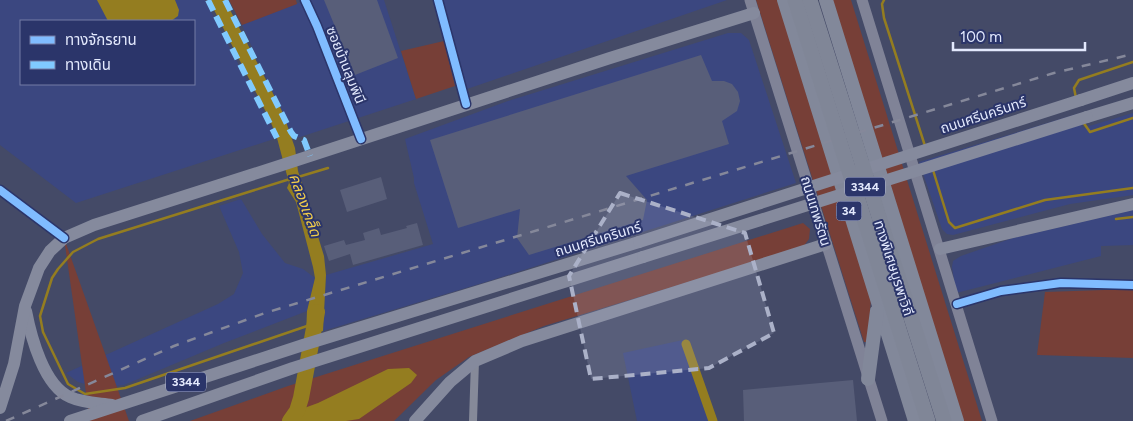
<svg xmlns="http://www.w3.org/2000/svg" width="1133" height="421" font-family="Figtree,'Noto Sans Thai',sans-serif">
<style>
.built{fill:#3b4780;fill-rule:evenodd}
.green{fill:#773f37}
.water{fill:#947d20}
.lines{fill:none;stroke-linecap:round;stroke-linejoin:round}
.stream{stroke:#947d20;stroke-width:2.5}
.canal{stroke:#947d20;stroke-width:9}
.river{stroke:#947d20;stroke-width:16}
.building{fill:#585e79}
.minor{stroke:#868a99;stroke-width:8}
.secondary{stroke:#808397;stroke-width:11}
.primary{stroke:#858a9d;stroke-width:12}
.trunk{stroke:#82889a;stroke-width:14}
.rail{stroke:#85889a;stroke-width:2.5;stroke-dasharray:9 9;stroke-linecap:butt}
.primary-bridge{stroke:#858a9d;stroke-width:12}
.motorway-bridge{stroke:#808697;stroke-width:15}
.quiet{stroke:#80caff;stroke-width:6;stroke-dasharray:12 6;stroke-linecap:butt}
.cycleway-casing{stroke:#2b356a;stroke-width:11}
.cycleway{stroke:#80bcff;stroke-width:8}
.marked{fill:#abb1c8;fill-opacity:0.2;stroke:#abb1c8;stroke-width:4;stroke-dasharray:10 6;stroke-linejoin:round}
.labels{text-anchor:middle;stroke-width:4;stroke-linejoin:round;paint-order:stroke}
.shield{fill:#2b356a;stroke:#acb3d1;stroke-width:1}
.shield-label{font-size:12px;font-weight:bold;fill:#e3e9fd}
.street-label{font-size:14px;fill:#e3e9fd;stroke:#2b356a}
.water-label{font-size:15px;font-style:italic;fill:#f0cc4b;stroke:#2b356a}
</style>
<rect width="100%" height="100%" fill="#444a67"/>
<g class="built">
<path d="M0,0h205l72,138 -201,65 -76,-58zM21,21h173v63h-173z"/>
<path d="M306,0h78l32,99 -122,40 -52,-114z"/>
<path d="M443,0h284l-260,89z"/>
<path d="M728,33h13l8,7 47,143 -307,98 -166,50 3,-56 107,-31 -19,-61v-5l-9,-39 103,-38z"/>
<path d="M1133,113v82l-63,9 -117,31 -6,-1 -5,-5 -23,-67 158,-48 6,14z"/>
<path d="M241,199l21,35 23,29 18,6 12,9 -8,33 -83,32 -100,42 -25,3 -21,-6 -12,-9 152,-69 16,-10 9,-21 -4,-21 -20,-46z"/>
<path d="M1133,210v35l-32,1v10l-145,37 -4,-26 1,-6 8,-5 52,-18z"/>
<path d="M683,340l28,81h-74l-14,-68z"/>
</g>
<g class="green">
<path d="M229,0h67l1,4 -55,21z"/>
<path d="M756,0h25l90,297 -3,45h-4z"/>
<path d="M831,0h20l131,421h-19z"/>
<path d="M444,41l11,45 -39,13 -15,-48z"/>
<path d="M803,223l7,6 -1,10 -6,8 -259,79 -75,31 -33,23 -42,41h-204l98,-35z"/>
<path d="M64,238l65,183h-39z"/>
<path d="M1133,289v69l-96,-3 8,-63z"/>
</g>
<g class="water">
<path d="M97,0h78l4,10 -1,6 -7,5h-63z"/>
<path d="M209,0h16l58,113 12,35 3,23 26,85 2,19 -3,56 -17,4 1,-24 8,-33 -2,-11 -17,-65 -9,-14 2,-5 -12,-45 -7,-18z"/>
<path d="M409,368l8,7 -6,8 -52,36 -13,2h-64l3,-6 33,-12 70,-34z"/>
</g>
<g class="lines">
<g class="stream">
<path d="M884,0l-2,4 2,14 41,128"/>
<path d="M1076,98l-2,-10 5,-8 54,-18"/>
<path d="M1083,122l7,10 43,-14"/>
<path d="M933,170l16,52 6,6 90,-28 88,-12"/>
<path d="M298,177l30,-9"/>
<path d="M290,179l-192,60 -25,13 -15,17 -6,9 -12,38 3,16 25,52 17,10 40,-6 185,-63"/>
<path d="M1116,219l17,-2"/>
</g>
<path class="canal" d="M686,344l27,77"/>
<path class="river" d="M290,421l7,-10 4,-13 16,-86"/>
</g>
<g class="building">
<path d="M324,0h53l21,58 -43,17z"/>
<path d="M701,55l11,26h12l8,3 6,8 2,9 -3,10 -15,10 7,23 -103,32 21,24 -4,20 -114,35 -12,-17 3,-29 -62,19 -28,-88z"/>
<path d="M381,177l6,22 -40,13 -7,-22z"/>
<path d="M417,223l6,22 -70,20 -3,-11 -21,7 -5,-15 20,-6 2,5 19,-5 -2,-7 16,-5 2,7 26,-7 -1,-2z"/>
<path d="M853,380l4,41h-113l-1,-31z"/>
</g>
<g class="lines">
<g class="minor">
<path d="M305,0l12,26 44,113"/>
<path d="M438,0l28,104"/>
<path d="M0,190l64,48"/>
<path d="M957,304l44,-13 60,-8 72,2"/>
<path d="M473,421l2,-60"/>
</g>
<g class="secondary">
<path d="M750,0l132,421"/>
<path d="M862,0l130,421"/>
</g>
<g class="primary">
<path d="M1081,100l52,-17"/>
<path d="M1087,117l46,-14"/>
<path d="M940,249l193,-45"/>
<path d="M26,311c5,26 18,75 44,86 13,6 28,6 42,8"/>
<path d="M0,408l14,-44 11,-58 14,-38 11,-17 14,-13 30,-13 185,-59 331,-108 144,-45"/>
<path d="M70,421l233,-76 336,-103"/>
<path d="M142,421l151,-53 350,-111"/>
<path d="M415,421l35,-39 25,-21 47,-20 304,-97"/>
</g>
<g class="trunk">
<path d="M784,0l131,421"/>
<path d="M826,0l131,421"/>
<path d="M868,379l9,-68"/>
</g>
<path class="rail" d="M6,421l168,-75 91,-33 789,-240 79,-19"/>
<g class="primary-bridge">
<path d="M639,242l442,-142"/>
<path d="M643,257l444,-140"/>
</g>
<g class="motorway-bridge">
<path d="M795,0l133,421"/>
<path d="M810,0l134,421"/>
</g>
<g class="quiet">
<path d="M208,0l69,138"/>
<path d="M225,0l66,132 3,4 10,4 6,16"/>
</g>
<g class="cycleway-casing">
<g id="cycleway">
<path d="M305,0l12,26 44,113"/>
<path d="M438,0l28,104"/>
<path d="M0,190l64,48"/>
<path d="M957,304l44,-13 60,-8 72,2"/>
</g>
</g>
<use href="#cycleway" class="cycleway"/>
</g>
<path class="marked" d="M620,193l125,40 29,100 -65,35 -118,11 -22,-103z"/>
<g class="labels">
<g class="shield">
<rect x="845" y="177.5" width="40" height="19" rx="4"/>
<rect x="836.5" y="201.5" width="25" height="19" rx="4"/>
<rect x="166" y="372.5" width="40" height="19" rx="4"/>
</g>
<g class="shield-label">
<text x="865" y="191">3344</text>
<text x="849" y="215">34</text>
<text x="186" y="386">3344</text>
</g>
<g class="street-label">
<text transform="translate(346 65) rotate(68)" y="5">ซอยบ้านลุมพินี</text>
<text transform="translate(983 115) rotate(-18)" y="5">ถนนศรีนครินทร์</text>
<text transform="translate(816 211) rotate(73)" y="5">ถนนเทพรัตน</text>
<text transform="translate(598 239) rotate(-17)" y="5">ถนนศรีนครินทร์</text>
<text transform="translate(894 268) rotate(72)" y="5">ทางพิเศษบูรพาวิถี</text>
</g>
<g class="water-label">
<text transform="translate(305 205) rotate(70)" y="5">คลองเคล็ด</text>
</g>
</g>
<rect x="20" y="20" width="175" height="65" fill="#2b356a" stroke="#757da5"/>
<rect x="30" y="36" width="25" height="8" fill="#80bcff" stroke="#757da5"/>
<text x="65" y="45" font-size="15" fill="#e3e9fd">ทางจักรยาน</text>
<rect x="30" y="61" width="25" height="8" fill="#80caff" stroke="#757da5"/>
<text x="65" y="70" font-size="15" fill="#e3e9fd">ทางเดิน</text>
<path d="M953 42v8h132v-8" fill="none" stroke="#e3e9fd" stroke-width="2.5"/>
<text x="960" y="42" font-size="15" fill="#e3e9fd" stroke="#2b356a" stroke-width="4" paint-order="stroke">100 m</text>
</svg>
